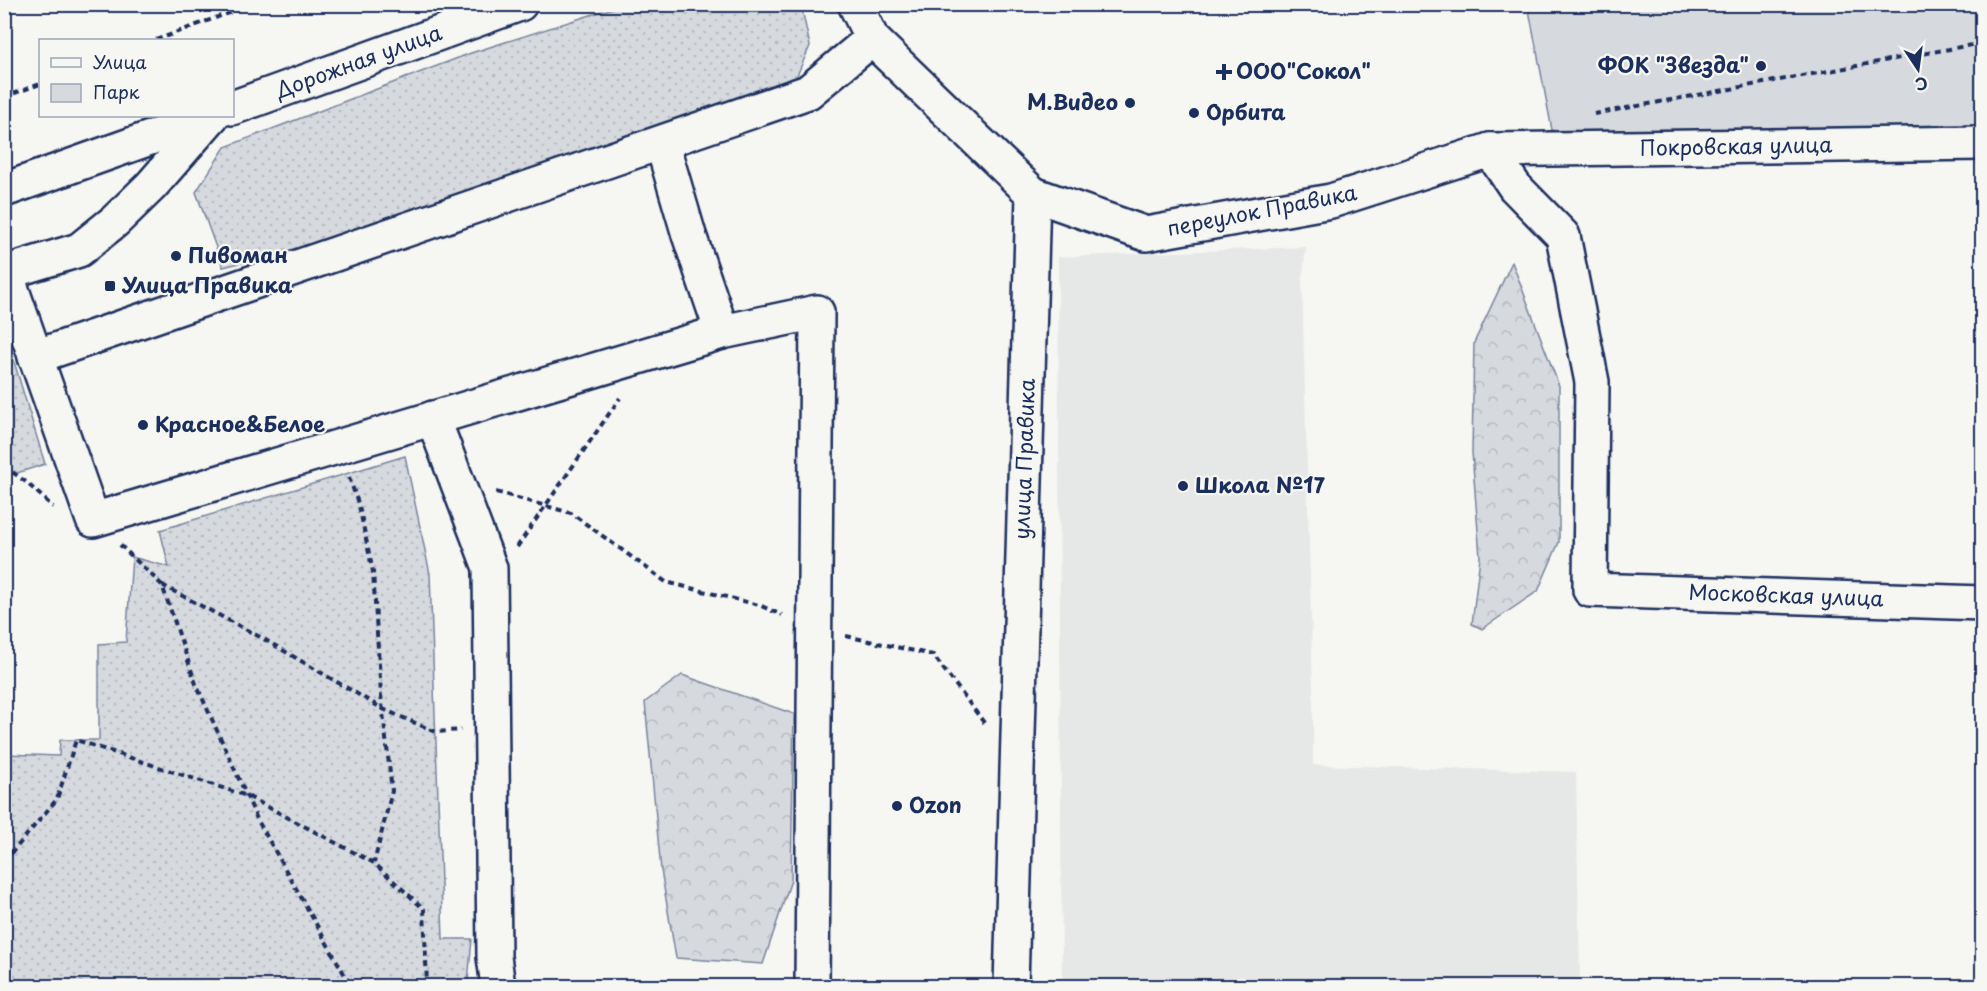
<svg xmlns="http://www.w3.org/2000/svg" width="1987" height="991" font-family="'Playpen Sans',sans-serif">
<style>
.built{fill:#e6e7e7}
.grass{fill:url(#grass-dots);stroke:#78849e;stroke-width:1.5}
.forest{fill:url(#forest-crowns);stroke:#78849e;stroke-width:1.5}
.park{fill:#d6d9dd;stroke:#78849e;stroke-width:1.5}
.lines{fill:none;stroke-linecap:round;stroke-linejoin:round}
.minor-casing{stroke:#1b2f5e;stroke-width:38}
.major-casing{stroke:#1b2f5e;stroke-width:38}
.path{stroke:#1b2f5e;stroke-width:4;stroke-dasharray:6 4.5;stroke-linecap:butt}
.minor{stroke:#f6f6f2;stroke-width:33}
.major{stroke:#f6f6f2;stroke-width:33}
.poi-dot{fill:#1b2f5e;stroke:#f6f6f2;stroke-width:2}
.labels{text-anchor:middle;stroke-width:4.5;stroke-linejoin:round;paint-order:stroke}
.street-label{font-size:21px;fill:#1b2f5e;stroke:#f6f6f2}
.poi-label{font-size:21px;font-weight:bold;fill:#1b2f5e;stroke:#f6f6f2;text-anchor:start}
</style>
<defs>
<pattern id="grass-dots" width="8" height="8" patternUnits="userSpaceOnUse" patternTransform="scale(1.5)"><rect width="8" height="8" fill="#d6d9dd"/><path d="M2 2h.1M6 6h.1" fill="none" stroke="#b7bbc0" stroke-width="1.8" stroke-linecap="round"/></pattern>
<pattern id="forest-crowns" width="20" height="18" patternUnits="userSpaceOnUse" patternTransform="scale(1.5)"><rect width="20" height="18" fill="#d6d9dd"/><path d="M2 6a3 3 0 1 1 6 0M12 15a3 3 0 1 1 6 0" fill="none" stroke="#b7bbc0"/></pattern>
</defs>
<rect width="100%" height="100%" fill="#f6f6f2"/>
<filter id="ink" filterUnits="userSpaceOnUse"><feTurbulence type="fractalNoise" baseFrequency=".0167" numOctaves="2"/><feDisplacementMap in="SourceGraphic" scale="12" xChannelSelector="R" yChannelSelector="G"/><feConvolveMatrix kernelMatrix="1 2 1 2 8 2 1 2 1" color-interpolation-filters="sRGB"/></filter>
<g filter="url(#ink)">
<path class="built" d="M1306,247l-4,34 11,411v73l263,7 4,214h-518l-4,-729z"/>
<g class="grass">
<path d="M622,5h179l9,41 -15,34 -490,167 -82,20 -27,-75 29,-45 246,-94z"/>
<path d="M12,355l33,109 -40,13v-120z"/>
<path d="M405,456l25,118 13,365h29l-4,42 3,5h-466v-232l54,2 1,-16h39v-96l27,-2 6,-85 37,10 -9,-37z"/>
</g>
<g class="forest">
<path d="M1512,262l47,124v156l-21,49 -56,38 -10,-5 8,-67 -8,-105 2,-109z"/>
<path d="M682,675l112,39 -3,166 -28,84 -87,-6 -15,-88 -16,-168z"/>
</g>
<path class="park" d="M1528,5h454v122l-411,8 -19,-5z"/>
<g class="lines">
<g class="minor-casing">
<g id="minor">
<path d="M855,4l17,35 161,155 -22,792"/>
<path d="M662,143l27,92 33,97"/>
<path d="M1490,150l492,-7"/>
<path d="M1033,194l113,40 185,-33 159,-51 25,37 48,49 29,146 -2,208 392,13"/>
<path d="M4,273l75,-23 36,-29 36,-35 61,-70"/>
<path d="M6,273l87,247 629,-188 95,-20 -5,674"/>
<path d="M35,357l773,-265 64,-53"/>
<path d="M433,418l57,150 4,389 4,29"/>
</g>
</g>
<g class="major-casing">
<g id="major">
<path d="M232,108l288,-104"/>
<path d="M4,190l208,-74"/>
</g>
</g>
<g class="path">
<path d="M156,40l97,-36"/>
<path d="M4,97l36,-13"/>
<path d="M1594,114l388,-71"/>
<path d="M4,466l22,16 27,25"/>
<path d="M349,477l10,29 14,66 8,123 11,96 -18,72"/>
<path d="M496,492l75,21 95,69 93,23 23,10"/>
<path d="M120,545l42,40 34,99 61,135 94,167"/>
<path d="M517,547l103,-149"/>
<path d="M162,585l100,53 121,71 53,23 25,-2"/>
<path d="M846,636l87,19 52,69"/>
<path d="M4,862l53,-63 19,-59 171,56 127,67 50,46 3,77"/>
</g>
<use href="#minor" class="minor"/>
<use href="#major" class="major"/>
</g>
</g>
<g class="poi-dot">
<circle cx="1761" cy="66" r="6"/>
<path d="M1221 63h6v6h6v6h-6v6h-6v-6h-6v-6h6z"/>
<circle cx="1130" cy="103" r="6"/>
<circle cx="1194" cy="113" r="6"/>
<circle cx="176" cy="256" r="6"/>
<rect x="104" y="280" width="12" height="12" rx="3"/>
<circle cx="143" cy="425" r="6"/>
<circle cx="1183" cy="486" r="6"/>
<circle cx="897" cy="806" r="6"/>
</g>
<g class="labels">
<g class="street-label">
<text transform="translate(359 62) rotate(-20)" y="7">Дорожная улица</text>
<text transform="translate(1736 147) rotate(-1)" y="7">Покровская улица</text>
<text transform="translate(1262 211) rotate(-11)" y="7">переулок Правика</text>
<text transform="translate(1025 459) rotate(-88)" y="7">улица Правика</text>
<text transform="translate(1786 596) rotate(2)" y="7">Московская улица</text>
</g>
<g class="poi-label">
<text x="1749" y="73" text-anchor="end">ФОК "Звезда"</text>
<text x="1236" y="79">ООО"Сокол"</text>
<text x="1118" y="110" text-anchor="end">М.Видео</text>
<text x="1206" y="120">Орбита</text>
<text x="188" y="263">Пивоман</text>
<text x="122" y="293">Улица Правика</text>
<text x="155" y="432">Красное&amp;Белое</text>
<text x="1195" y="493">Школа №17</text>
<text x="909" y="813">Ozon</text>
</g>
</g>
<rect width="1987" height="991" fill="none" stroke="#f6f6f2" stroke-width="24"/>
<rect x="12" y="12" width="1963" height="967" fill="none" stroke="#1b2f5e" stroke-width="2" filter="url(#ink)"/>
<rect x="39" y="39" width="195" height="78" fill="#f6f6f2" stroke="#9ea6b7" stroke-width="1.5"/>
<rect x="51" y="58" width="30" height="9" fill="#f6f6f2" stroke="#9ea6b7" stroke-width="1.5"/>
<text x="93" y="69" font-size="18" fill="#1b2f5e">Улица</text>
<rect x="51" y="84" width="30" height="18" fill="#d6d9dd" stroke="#9ea6b7" stroke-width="1.5"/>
<text x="93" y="99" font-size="18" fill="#1b2f5e">Парк</text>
<g transform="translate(1918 69) rotate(167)" stroke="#f6f6f2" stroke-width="4.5" paint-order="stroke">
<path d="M0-4.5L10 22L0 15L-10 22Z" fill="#1b2f5e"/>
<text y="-9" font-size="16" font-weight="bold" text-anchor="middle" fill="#1b2f5e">С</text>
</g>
</svg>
